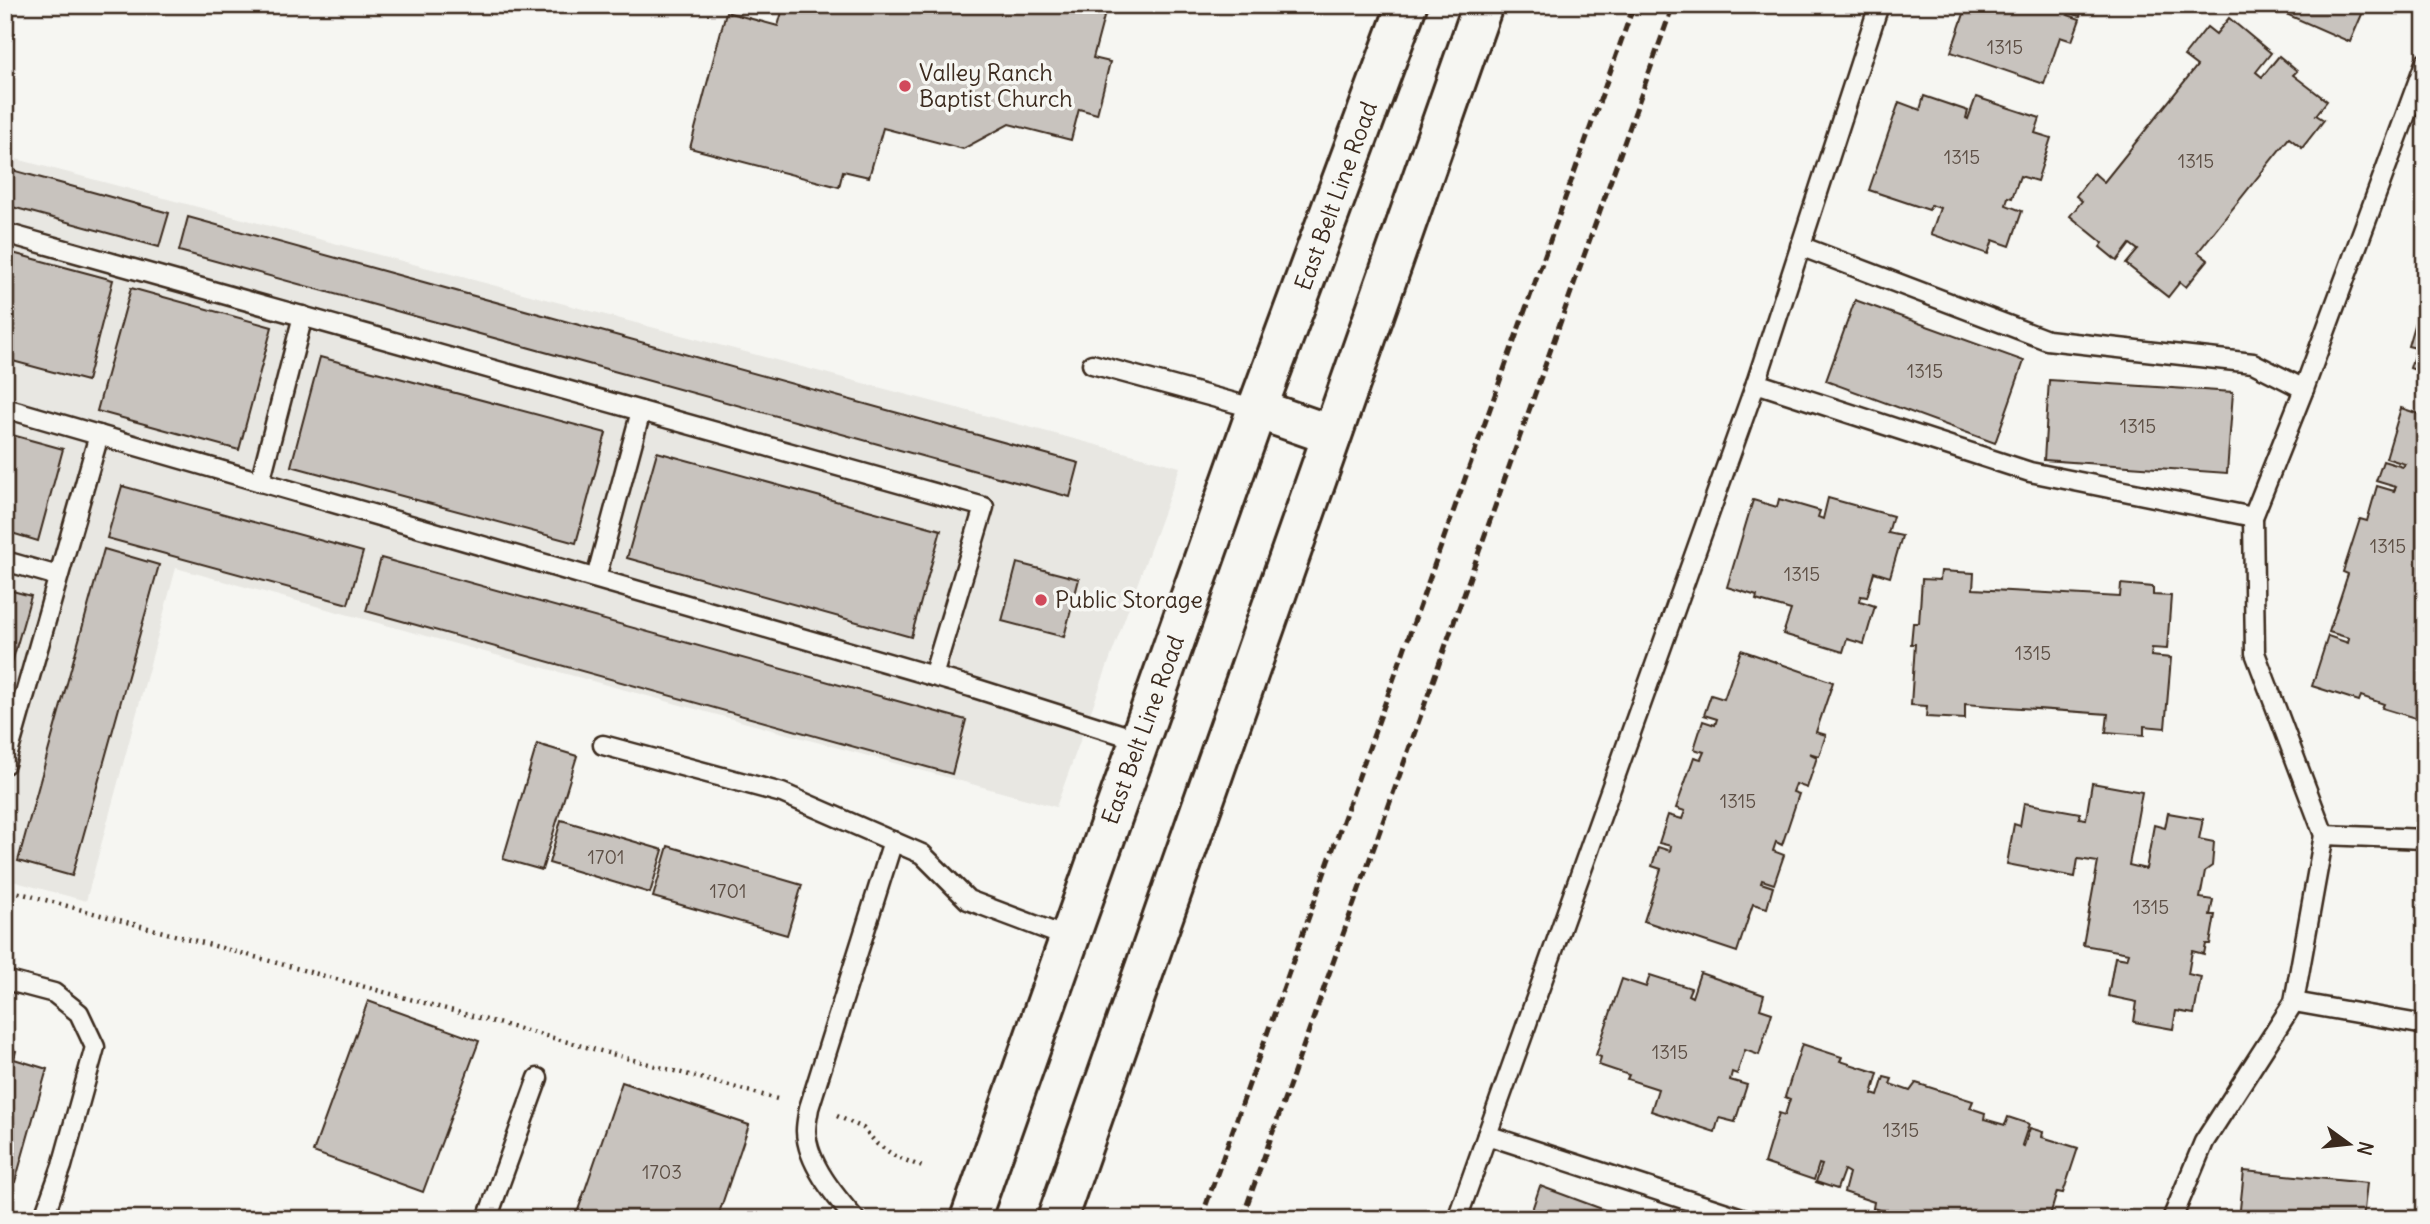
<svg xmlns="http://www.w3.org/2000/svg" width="2430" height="1224" font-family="Delius,sans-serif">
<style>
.built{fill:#e8e7e2}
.building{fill:#c8c3be;stroke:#3b2a1e;stroke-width:2}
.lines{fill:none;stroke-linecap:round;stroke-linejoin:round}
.service-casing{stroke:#3b2a1e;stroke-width:23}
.primary-casing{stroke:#3b2a1e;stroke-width:44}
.path{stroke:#3b2a1e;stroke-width:4.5;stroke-dasharray:2 5;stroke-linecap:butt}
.service{stroke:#f6f6f2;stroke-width:18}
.primary{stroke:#f6f6f2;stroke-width:38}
.rail{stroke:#3b2a1e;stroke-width:5;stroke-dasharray:10 5;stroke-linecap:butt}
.poi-dot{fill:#d1495b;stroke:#f6f6f2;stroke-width:2.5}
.labels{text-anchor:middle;stroke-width:7;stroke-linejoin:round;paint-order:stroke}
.number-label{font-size:19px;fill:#5e5046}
.poi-label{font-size:23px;fill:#3b2a1e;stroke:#f6f6f2;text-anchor:start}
.street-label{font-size:23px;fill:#3b2a1e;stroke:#f6f6f2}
</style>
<rect width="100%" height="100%" fill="#f6f6f2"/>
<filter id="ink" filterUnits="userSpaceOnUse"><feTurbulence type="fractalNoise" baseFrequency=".0143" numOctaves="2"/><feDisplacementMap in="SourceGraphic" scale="14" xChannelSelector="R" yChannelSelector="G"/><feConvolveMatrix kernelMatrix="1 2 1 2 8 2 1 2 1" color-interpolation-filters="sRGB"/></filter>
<g filter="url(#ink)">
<path class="built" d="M5,156l1175,311 -124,340 -880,-239 -90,333 -81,-22z"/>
<g class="building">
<path d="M784,5h290l31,8 -12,45 17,4 -13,52 -18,-5 -8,31 -62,-16 -46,25 -80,-21 -14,49 -26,-6 -4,16 -149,-39 36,-136 52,14z"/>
<path d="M1967,5h117l-4,11 -10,-3 -2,2 12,4 -8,22 -12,-4 -16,47 -93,-32z"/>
<path d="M2266,5h100l-16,37z"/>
<path d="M2229,18l42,35 -15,19 6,5 17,-21 18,15 -4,4 34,26 -11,14 8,5 -22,28 -13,-10 -91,114 10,8 -22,27 -6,-5 -12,15 -42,-33 12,-14 -8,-6 -13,17 -17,-14 3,-4 -33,-27 12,-15 -6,-5 18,-23 10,9 93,-116 -13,-10 23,-29 9,7z"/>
<path d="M1924,96l44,15 -2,7 2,1 8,-22 64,21 -5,15 16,5 -14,43 -17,-5 -8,22 -4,-1 -2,8 16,6 -12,35 -17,-6 -5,14 -57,-20 9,-26 -9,-3 -2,5 -60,-20 30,-88 21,8z"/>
<path d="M5,168l164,45 -10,34 -154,-42z"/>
<path d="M188,217l891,246 -9,34 -891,-246z"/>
<path d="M5,251l108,29 -26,101 -82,-22z"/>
<path d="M131,288l141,39 -33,123 -142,-39z"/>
<path d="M1855,300l169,61 -29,82 -169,-62z"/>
<path d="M2417,315l8,3v55l-15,-5 6,-20 -8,-2z"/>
<path d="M320,357l286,76 -30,110 -285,-77z"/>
<path d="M2049,380l184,12 -6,81 -183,-13z"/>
<path d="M2401,408l24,8v305l-43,-13 2,-4 -23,-8 -2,5 -47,-15 16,-50 20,7 1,-5 -20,-6 19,-58 -5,-2 17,-53 7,2 10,-35 17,5 2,-4 -20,-6 7,-20 20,6 2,-3 -19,-6z"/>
<path d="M5,433l58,16 -25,92 -33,-10z"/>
<path d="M657,452l284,78 -30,107 -284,-79z"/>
<path d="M122,486l241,66 -15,52 -241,-66z"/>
<path d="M1828,498l65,18 -5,17 14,3 -12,41 -16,-5 -7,25 -6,-1 -1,5 15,5 -11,38 -17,-5 -4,13 -60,-18 8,-24 -35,-10 1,-4 -30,-9 26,-87 24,7 2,-8 41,12 -2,6 5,2z"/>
<path d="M104,549l55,16 -87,311 -54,-15z"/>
<path d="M381,558l585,162 -14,54 -586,-163z"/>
<path d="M1017,563l62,16 -15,58 -62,-16z"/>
<path d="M1941,571l33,2 -1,16 147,8 1,-13 32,3v8l18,1 -4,53 -15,-1 -1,8 20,2 -6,70 -21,-2v9l-38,-3 2,-18 -143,-10v15l-39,-2 1,-11 -16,-1 4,-61h-4l2,-21h6l3,-44 18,1z"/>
<path d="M5,589l26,7 -26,91z"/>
<path d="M1741,650l92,32 -17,50 10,3 -7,21 -10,-3 8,4 -10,31 -11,-4 -3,8 6,2 -17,51 -6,-3 -3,9 11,4 -10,29 -12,-4 -1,3 12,4 -6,21 -14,-4 -16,48 -93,-31 17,-52 -9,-3 6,-19 12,4 1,-5 -12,-3 9,-28 14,4 3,-8 -9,-3 18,-51 7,2 3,-7 -10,-3 9,-28 12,4 2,-6 -13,-4 7,-20 13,4z"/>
<path d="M537,744l40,12 -35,114 -39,-11z"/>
<path d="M2092,783l50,9 -13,73 17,4 8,-44 11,3 3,-15 35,6 -4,20 15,3 -2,24 -7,5 -5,27 13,2 -3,15h5l-5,29h-4l-2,10 -12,-3 -4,23 13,3 -7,37 -18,-3 -3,18 -39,-7 3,-20 -29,-6 7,-39 12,2 2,-6 -46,-8 15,-83 -20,-3 -3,18 -68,-13 7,-40 6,2 4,-23 56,10 -1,5 7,1z"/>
<path d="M561,820l102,30 -13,43 -101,-30z"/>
<path d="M668,846l134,39 -15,50 -134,-38z"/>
<path d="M1700,973l64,22 -4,14 12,4 -13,42 -14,-5 -8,24 -5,-2 -2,8 17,5 -12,37 -16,-4 -4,14 -64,-21 7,-22 -31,-10 2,-4 -30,-10 2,-8 -5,-2 26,-76 24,8 4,-12 41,13 -3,7 4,2z"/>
<path d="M368,1001l111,40 -56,151 -110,-40z"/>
<path d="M1802,1044l40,13 -2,4 38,12 -6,21 6,2 6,-19 8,2 -2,5 20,7 6,-8 57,18 -3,7 15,5 -1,6 21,6 3,-8 21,7 -7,21 2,1 6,-18 13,4 -1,5 36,11 -15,45 -6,-1 -8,27h-77l-7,-3 -1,3h-58l-33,-11 1,-6 -30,-10 5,-19 -5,-3 -7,19 -21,-7 6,-17 -3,-1 -5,16 -50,-17 15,-50 6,2 5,-16 -5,-2z"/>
<path d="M5,1048l11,3 -2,8 33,10 -32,113 -10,-3z"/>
<path d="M622,1082l127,43 -32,94h-142z"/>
<path d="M2244,1171l123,12 -4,36h-124z"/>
<path d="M1540,1186l89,33h-100z"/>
</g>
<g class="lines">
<g class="service-casing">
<g id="service">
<path d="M1879,5l-123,378 274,89 223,45"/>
<path d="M5,233l979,274 -51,169"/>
<path d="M1800,246l247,94 206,23 51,26"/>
<path d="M1092,364l165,45"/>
<path d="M5,408l966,279 168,53"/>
<path d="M260,482l43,-166"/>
<path d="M5,561l53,15"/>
<path d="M596,578l45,-167"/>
<path d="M603,745l179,48 140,61 46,46 101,38"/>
<path d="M5,764l94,-329"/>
<path d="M2324,835l101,4"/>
<path d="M5,980l49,13 25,20 16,34 -33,119 -19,53"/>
<path d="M2294,1002l131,23"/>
<path d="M487,1219l51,-141"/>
<path d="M855,1219c-20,-23 -48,-56 -49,-88 0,-8 2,-16 3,-23l84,-267"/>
<path d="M1457,1219l30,-84"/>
<path d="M1745,1219l-258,-84 269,-752"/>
<path d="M2172,1219l32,-77 90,-140 30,-167 -69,-182 -2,-136 51,-128 121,-326"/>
</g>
</g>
<g class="primary-casing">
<g id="primary">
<path d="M1257,409l74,26"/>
<path d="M970,1219l287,-810 150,-404"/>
<path d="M1057,1219l426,-1214"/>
</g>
</g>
<g class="path">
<path d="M5,889l776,211"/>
<path d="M837,1116l26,12 14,16 18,12 30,12"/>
</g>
<use href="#service" class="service"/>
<use href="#primary" class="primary"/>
<g class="rail">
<path d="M1201,1219l433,-1214"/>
<path d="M1242,1219l431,-1214"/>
</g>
</g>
</g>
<g class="poi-dot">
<circle cx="905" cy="86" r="7"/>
<circle cx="1041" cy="600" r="7"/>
</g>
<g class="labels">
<g class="number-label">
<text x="2005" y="54">1315</text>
<text x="1962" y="164">1315</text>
<text x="2196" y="168">1315</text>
<text x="1925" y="378">1315</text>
<text x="2138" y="433">1315</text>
<text x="2388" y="553">1315</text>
<text x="1802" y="581">1315</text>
<text x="2033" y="660">1315</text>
<text x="1738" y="808">1315</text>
<text x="606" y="864">1701</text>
<text x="728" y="898">1701</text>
<text x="2151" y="914">1315</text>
<text x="1670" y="1059">1315</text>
<text x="1901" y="1137">1315</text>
<text x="662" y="1179">1703</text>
</g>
<g class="poi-label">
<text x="919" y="81">Valley Ranch<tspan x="919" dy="26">Baptist Church</tspan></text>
<text x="1055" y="608">Public Storage</text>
</g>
<g class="street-label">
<text transform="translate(1336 196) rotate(-70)" y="8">East Belt Line Road</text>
<text transform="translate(1143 730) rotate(-70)" y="8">East Belt Line Road</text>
</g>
</g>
<rect width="2430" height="1224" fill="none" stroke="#f6f6f2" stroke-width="28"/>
<rect x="14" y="14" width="2402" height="1196" fill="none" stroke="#3b2a1e" stroke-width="2.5" filter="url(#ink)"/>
<g transform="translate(2349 1144) rotate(105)" stroke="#f6f6f2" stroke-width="5" paint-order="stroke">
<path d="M0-5L12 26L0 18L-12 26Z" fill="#3b2a1e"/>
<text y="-10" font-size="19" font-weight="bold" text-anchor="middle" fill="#3b2a1e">N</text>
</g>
</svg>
